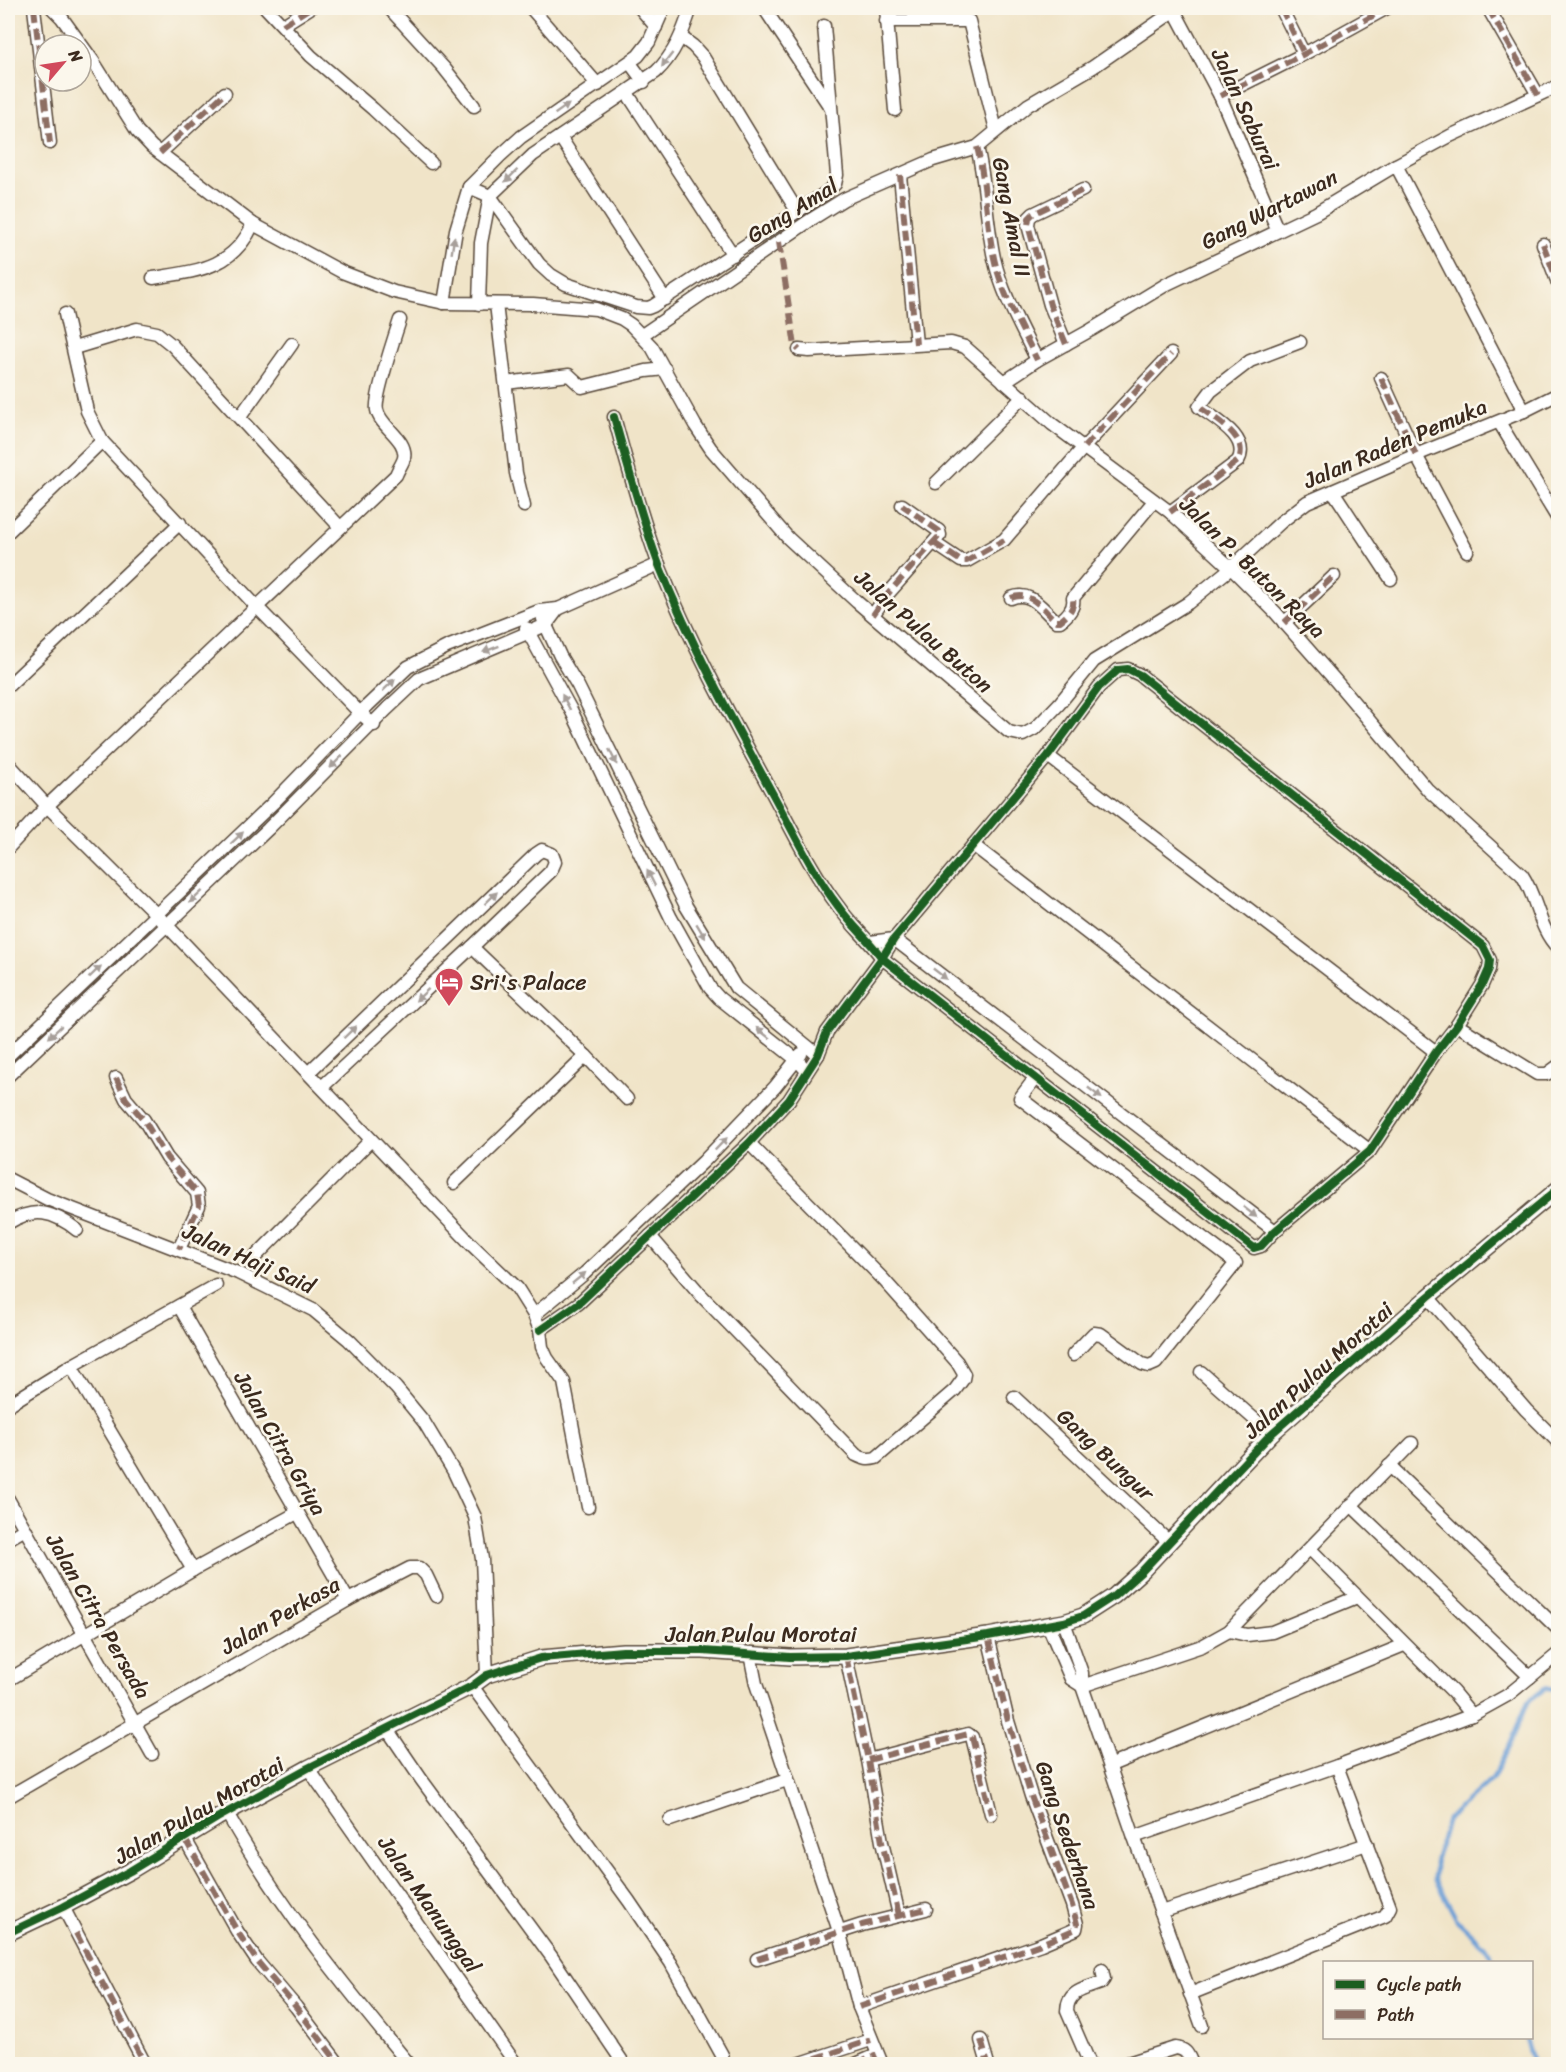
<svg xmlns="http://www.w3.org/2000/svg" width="1566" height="2072" font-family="Sriracha,sans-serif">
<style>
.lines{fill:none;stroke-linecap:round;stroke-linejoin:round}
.stream{stroke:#699dd5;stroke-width:4.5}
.minor-casing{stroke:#564638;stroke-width:15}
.tertiary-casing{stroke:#564638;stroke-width:18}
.minor{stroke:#fff;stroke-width:12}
.tertiary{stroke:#fff;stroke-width:15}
.quiet{stroke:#8d6e63;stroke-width:6;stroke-dasharray:12 6;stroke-linecap:butt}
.cycleway-casing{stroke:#fbf7ec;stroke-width:11}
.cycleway{stroke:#1b5e20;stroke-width:8}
.oneway{fill:#a79f9a}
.labels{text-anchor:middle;stroke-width:5;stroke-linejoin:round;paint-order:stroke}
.street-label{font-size:22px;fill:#3b2a1e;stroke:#fbf7ec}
.poi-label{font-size:22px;fill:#3b2a1e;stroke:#fbf7ec;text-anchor:start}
</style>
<rect width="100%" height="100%" fill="#fbf7ec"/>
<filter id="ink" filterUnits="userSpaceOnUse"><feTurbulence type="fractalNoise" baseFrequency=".0167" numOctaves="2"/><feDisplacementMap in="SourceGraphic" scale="12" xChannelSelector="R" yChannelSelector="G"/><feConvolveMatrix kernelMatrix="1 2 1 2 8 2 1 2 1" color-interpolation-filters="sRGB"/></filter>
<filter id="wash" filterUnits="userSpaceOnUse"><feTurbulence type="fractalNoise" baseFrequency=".008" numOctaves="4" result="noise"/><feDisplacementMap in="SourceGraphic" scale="24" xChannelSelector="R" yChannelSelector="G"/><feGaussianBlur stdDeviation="1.35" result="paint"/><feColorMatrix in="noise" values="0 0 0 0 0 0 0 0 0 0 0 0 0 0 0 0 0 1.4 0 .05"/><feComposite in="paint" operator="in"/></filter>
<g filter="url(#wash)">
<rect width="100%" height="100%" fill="#f0e4c8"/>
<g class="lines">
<g class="stream">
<path d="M1495,1962l-11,-17 -27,-25 -22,-41v-18l12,-42 45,-40 18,-34 18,-44 18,-13 12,1"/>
<path d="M1526,2038l7,26"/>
</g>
</g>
</g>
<g filter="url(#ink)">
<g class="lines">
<g class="minor-casing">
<g id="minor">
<path d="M34,8l16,135"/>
<path d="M52,8l10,10 31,43 44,70 15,16 101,77 89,48 52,20 50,11 89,1 63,5 26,10 9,6 21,22 43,78 16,24 77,89 69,64 152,130 14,3 13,-7 23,-24 35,-43 94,-58 43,-35 50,-46 26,-20 109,-47 108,-44 34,-17"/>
<path d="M266,8l45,48 62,53 58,54"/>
<path d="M389,8l55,60 30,38"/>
<path d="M531,8l67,77"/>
<path d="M640,8l16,19"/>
<path d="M764,8l66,99"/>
<path d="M886,8l9,102"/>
<path d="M1173,8l47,88 58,135"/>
<path d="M1281,8l23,46"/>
<path d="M1488,8l50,87"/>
<path d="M886,21h83l27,109"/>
<path d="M283,25l27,-17"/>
<path d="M681,37l12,9 10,11 94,154"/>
<path d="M630,63l14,19"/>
<path d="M627,93l106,162"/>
<path d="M1220,96l84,-42 83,-46"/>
<path d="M560,137l105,162"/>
<path d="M977,147c9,36 9,74 17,111 8,36 27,69 43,102"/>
<path d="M160,153l65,-60"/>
<path d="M1396,165l128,246"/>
<path d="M900,175l16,169"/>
<path d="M469,187l21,9 49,68 12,11 15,9 70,23 12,1 5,-2 174,-114 8,-8 2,-9 -13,-149"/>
<path d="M1543,244l15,39"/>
<path d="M153,278c43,-7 80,-9 100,-54"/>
<path d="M444,303l12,-73 13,-43 32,-32 20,-18 117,-81 11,-14 15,-34"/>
<path d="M479,304l2,-61 9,-47 43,-41 123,-83c19,-18 27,-40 35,-64"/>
<path d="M496,304l20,169 8,33"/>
<path d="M65,314l22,97 15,30 154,165 104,107 14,12"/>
<path d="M642,335l170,-116 32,-20 89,-39 44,-13 51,-42 65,-38 81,-56"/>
<path d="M1066,344l-16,-39 -22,-80 1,-7 4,-4 50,-24"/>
<path d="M74,348l63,-19 20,4 15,12 168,182"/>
<path d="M799,350l10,1 142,-8 14,4 87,77 118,88 61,56 44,44 60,68 93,110 94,85c16,24 16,53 36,73"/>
<path d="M1381,378l35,77 51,96"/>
<path d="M1004,382l33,-22 54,-30 76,-46 149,-71 80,-48 54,-29 108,-50"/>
<path d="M506,383l63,-8 13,12 64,-16 19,-2"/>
<path d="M240,417l52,-73"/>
<path d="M1499,422l59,97"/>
<path d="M936,483l87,-86"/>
<path d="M1333,491l58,88"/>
<path d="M1170,512l68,-51c13,-23 -23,-42 -39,-54l12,-16 39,-30 50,-19"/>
<path d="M8,532l94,-91"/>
<path d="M934,543l27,18h6l37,-21 80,-93 87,-93"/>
<path d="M1011,598c20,-8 30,10 45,23h4c8,-6 15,-13 13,-23l81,-97"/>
<path d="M873,615l13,-19 54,-61 -1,-4 -37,-26"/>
<path d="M543,619l17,37 18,30 108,220 50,82 82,67"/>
<path d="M1284,623l50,-47"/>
<path d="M526,628l46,84 99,206 39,70 9,10 78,62 10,11"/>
<path d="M8,686l172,-163"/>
<path d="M1048,756l388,296"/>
<path d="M8,763l39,43 109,108 316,331 45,43 17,27 6,15 2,17 5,11 17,24 24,125"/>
<path d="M973,845l397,306"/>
<path d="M8,848l39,-42 349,-331c2,-6 7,-12 8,-17 4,-19 -24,-31 -27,-48 -3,-11 18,-75 23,-90"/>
<path d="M870,942l24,-3 381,292"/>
<path d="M472,947l114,109 41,43"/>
<path d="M1457,1025l80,49h10l11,-8"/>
<path d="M8,1056l265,-253 93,-96 42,-40 39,-20 92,-36 19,-2 101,-45"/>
<path d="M308,1073l228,-219 6,-4 10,4 3,8 -4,9 -79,76 -150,140"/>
<path d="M8,1076l260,-247 119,-120 32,-30 127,-54 12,-16"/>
<path d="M1036,1077l-16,21 216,165 -80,100 -7,3 -7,-2 -41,-30 -7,-1 -21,22"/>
<path d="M116,1078l10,21 18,21 23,38 30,35 2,13 -20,43"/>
<path d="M8,1179l39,20 191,74 75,37 36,30 47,48 28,34 30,50 21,45 7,42 5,116"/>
<path d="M454,1183l132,-127"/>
<path d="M8,1223c26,-16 45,-12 69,7"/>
<path d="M650,1236l51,59 155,160c8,4 12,5 20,3l79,-68 8,-11 1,-5 -7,-12 -74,-83 -134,-136"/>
<path d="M250,1262l121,-122"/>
<path d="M1428,1297l98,113 32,32"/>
<path d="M179,1306l169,294"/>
<path d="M534,1315l51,-42 119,-112 71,-74 26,-33"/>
<path d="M540,1330l39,-27 170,-160 40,-43 29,-45 9,-23 55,-74 12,-19 154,-183 51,-69 19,-17 10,-1 12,6 343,271 7,14 -1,9 -7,16 -25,40 -21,27 -66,99 -95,80 -14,15 -7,2 -372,-290c-13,-18 -31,-33 -44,-52 -27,-35 -47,-79 -68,-117 -40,-73 -80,-147 -111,-224 -18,-48 -31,-98 -45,-148"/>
<path d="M71,1366l122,204"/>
<path d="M1201,1372l70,62"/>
<path d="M1014,1397l155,145"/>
<path d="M8,1405l63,-39 145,-81"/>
<path d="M1389,1466l169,163"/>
<path d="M8,1499l144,255"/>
<path d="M1351,1505l179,172"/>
<path d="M8,1539l17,-10"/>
<path d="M1310,1549l143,143 19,23"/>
<path d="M1064,1622l18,51v13l52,151 68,189"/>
<path d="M1048,1625l23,54 11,7 120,-40 27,-15 183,-188"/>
<path d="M1229,1631l18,4 25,-3 85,-35"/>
<path d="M750,1654l6,30 84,250 19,73 23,57"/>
<path d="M846,1656l22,104 14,82 17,73"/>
<path d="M8,1680l185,-110 104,-57"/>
<path d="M472,1686l157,215 42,62 51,92 1,6 -1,3"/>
<path d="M387,1729l34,50 130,177 73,108"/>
<path d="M868,1760l100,-26 4,3 19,77"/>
<path d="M1111,1765l293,-120"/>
<path d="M308,1768l208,296"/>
<path d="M8,1797l340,-197 62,-32h9l7,7 10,21"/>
<path d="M227,1813c50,91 116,171 182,251"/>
<path d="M670,1820l117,-40"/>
<path d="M1134,1837l203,-71 135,-51 36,-20 50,-41"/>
<path d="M185,1839l52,92 20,30 39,46 43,57"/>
<path d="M63,1907l82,157"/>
<path d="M1161,1912l206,-68"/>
<path d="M757,1959l105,-34 64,-16"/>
<path d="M1190,1994l195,-78 5,-9 -53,-141"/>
<path d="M859,2007l182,-63 35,-15 1,-5 -5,-19 -41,-109 -23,-75 -20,-85"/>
<path d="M981,2040l7,24"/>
<path d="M798,2064l73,-24"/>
<path d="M856,2064l21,-9"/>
<path d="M1090,2064l-23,-53c0,-20 18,-22 34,-28l3,-4 -2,-9"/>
<path d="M1125,2064l50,-16c12,1 13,7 17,16"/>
</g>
</g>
<g class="tertiary-casing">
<path id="tertiary" d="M8,1933l55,-26 67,-36 87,-53 91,-50 164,-82 15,-11 54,-17 82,-7h80l87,6 56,-1 142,-20 76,-14 19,-6 31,-20 28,-25 129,-137 157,-137 130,-108"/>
</g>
<use href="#minor" class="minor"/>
<use href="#tertiary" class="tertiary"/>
<g class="quiet">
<path d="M34,8l16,135"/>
<path d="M1281,8l23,46"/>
<path d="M1488,8l50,87"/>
<path d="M283,25l27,-17"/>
<path d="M1220,96l84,-42 83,-46"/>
<path d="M977,147c9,36 9,74 17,111 8,36 27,69 43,102"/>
<path d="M160,153l65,-60"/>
<path d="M900,175l16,169"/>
<path d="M779,242l16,104 4,4"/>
<path d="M1543,244l15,39"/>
<path d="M1066,344l-16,-39 -22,-80 1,-7 4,-4 50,-24"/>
<path d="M1381,378l35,77"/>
<path d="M1084,447l87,-93"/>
<path d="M1170,512l68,-51c13,-23 -23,-42 -39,-54"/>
<path d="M934,543l27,18h6l37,-21"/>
<path d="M1011,598c20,-8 30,10 45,23h4c8,-6 15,-13 13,-23"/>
<path d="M873,615l13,-19 54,-61 -1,-4 -37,-26"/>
<path d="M1284,623l50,-47"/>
<path d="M116,1078l10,21 18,21 23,38 30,35 2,13 -20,43"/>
<path d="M846,1656l22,104 14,82 17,73"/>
<path d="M868,1760l100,-26 4,3 19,77"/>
<path d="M185,1839l52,92 20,30 39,46 43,57"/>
<path d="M76,1933l69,131"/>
<path d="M757,1959l105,-34 64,-16"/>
<path d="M859,2007l182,-63 35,-15 1,-5 -5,-19 -41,-109 -23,-75 -20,-85"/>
<path d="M981,2040l7,24"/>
<path d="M798,2064l73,-24"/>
<path d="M856,2064l21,-9"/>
</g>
<g class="cycleway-casing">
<g id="cycleway">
<path d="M540,1330l39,-27 170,-160 40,-43 29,-45 9,-23 55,-74 12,-19 154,-183 51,-69 19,-17 10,-1 12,6 343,271 7,14 -1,9 -7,16 -25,40 -21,27 -66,99 -95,80 -14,15 -7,2 -372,-290c-13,-18 -31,-33 -44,-52 -27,-35 -47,-79 -68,-117 -40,-73 -80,-147 -111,-224 -18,-48 -31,-98 -45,-148"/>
<path d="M8,1933l55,-26 67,-36 87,-53 91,-50 164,-82 15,-11 54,-17 82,-7h80l87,6 56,-1 142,-20 76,-14 19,-6 31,-20 28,-25 129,-137 157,-137 130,-108"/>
</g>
</g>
<use href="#cycleway" class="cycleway"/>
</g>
<defs><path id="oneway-solid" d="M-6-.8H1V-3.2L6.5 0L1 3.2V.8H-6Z" transform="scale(1.5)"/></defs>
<g class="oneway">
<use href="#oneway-solid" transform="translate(667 60) rotate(128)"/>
<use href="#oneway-solid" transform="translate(562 109) rotate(-35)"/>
<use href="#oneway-solid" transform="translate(511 176) rotate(136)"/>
<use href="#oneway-solid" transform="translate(453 245) rotate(-81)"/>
<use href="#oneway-solid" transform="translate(491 649) rotate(159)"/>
<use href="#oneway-solid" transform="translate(389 685) rotate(-44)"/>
<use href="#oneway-solid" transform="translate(566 702) rotate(-118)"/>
<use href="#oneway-solid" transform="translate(613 757) rotate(64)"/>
<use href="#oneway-solid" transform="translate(336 762) rotate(135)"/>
<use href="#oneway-solid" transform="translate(237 838) rotate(-43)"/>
<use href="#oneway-solid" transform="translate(651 878) rotate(-117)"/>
<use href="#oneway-solid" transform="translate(196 897) rotate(137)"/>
<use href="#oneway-solid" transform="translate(491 898) rotate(-44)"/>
<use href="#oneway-solid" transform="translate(701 931) rotate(59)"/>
<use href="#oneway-solid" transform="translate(95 972) rotate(-44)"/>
<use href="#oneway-solid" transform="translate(940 974) rotate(38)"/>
<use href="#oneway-solid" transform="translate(422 995) rotate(137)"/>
<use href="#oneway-solid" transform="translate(55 1032) rotate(137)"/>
<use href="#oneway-solid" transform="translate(350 1032) rotate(-44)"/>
<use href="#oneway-solid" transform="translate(763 1033) rotate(-141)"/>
<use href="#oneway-solid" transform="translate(1095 1093) rotate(38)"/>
<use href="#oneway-solid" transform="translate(721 1144) rotate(-46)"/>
<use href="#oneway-solid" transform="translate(1250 1212) rotate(38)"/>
<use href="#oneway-solid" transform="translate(579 1278) rotate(-39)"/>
</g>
</g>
<defs>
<g id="hotel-pin" transform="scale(1.5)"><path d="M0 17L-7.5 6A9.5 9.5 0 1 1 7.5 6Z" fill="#d1495b" stroke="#fbf7ec"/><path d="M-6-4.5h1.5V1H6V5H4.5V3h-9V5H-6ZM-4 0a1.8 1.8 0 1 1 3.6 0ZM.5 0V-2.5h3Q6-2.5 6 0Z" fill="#fff"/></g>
</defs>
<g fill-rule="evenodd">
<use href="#hotel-pin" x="449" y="982"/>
</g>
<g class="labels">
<g class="street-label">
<text transform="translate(1246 109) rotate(65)" y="8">Jalan Saburai</text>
<text transform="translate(1269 209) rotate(-27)" y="8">Gang Wartawan</text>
<text transform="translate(792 210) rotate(-32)" y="8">Gang Amal</text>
<text transform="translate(1012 217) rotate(79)" y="8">Gang Amal II</text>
<text transform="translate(1395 443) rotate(-23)" y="8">Jalan Raden Pemuka</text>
<text transform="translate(1253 567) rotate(44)" y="8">Jalan P. Buton Raya</text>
<text transform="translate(924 631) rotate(41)" y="8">Jalan Pulau Buton</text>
<text transform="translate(249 1258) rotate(24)" y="8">Jalan Haji Said</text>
<text transform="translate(1318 1370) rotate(-42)" y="8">Jalan Pulau Morotai</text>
<text transform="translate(281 1443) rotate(60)" y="8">Jalan Citra Griya</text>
<text transform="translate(1106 1454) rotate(43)" y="8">Gang Bungur</text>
<text transform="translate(280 1615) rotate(-30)" y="8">Jalan Perkasa</text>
<text transform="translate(99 1616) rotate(60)" y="8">Jalan Citra Persada</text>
<text x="761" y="1642">Jalan Pulau Morotai</text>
<text transform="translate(199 1810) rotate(-30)" y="8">Jalan Pulau Morotai</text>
<text transform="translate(1068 1835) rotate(71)" y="8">Gang Sederhana</text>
<text transform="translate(430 1904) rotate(55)" y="8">Jalan Manunggal</text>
</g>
<g class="poi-label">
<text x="470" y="990">Sri's Palace</text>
</g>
</g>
<rect width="1566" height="2072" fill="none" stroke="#fbf7ec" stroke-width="30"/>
<rect x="1323" y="1961" width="210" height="78" fill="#fbf7ec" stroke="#aea59a" stroke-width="1.5"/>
<rect x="1335" y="1980" width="30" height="9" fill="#1b5e20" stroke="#aea59a" stroke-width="1.5"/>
<text x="1377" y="1991" font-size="18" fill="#3b2a1e">Cycle path</text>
<rect x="1335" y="2010" width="30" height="9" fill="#8d6e63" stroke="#aea59a" stroke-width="1.5"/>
<text x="1377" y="2021" font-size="18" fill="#3b2a1e">Path</text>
<g transform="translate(63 63) rotate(61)"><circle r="28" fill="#fbf7ec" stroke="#aea59a" stroke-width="1.5"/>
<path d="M0-4.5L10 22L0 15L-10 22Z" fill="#d1495b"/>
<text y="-9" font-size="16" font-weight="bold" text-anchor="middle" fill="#3b2a1e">N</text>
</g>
</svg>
